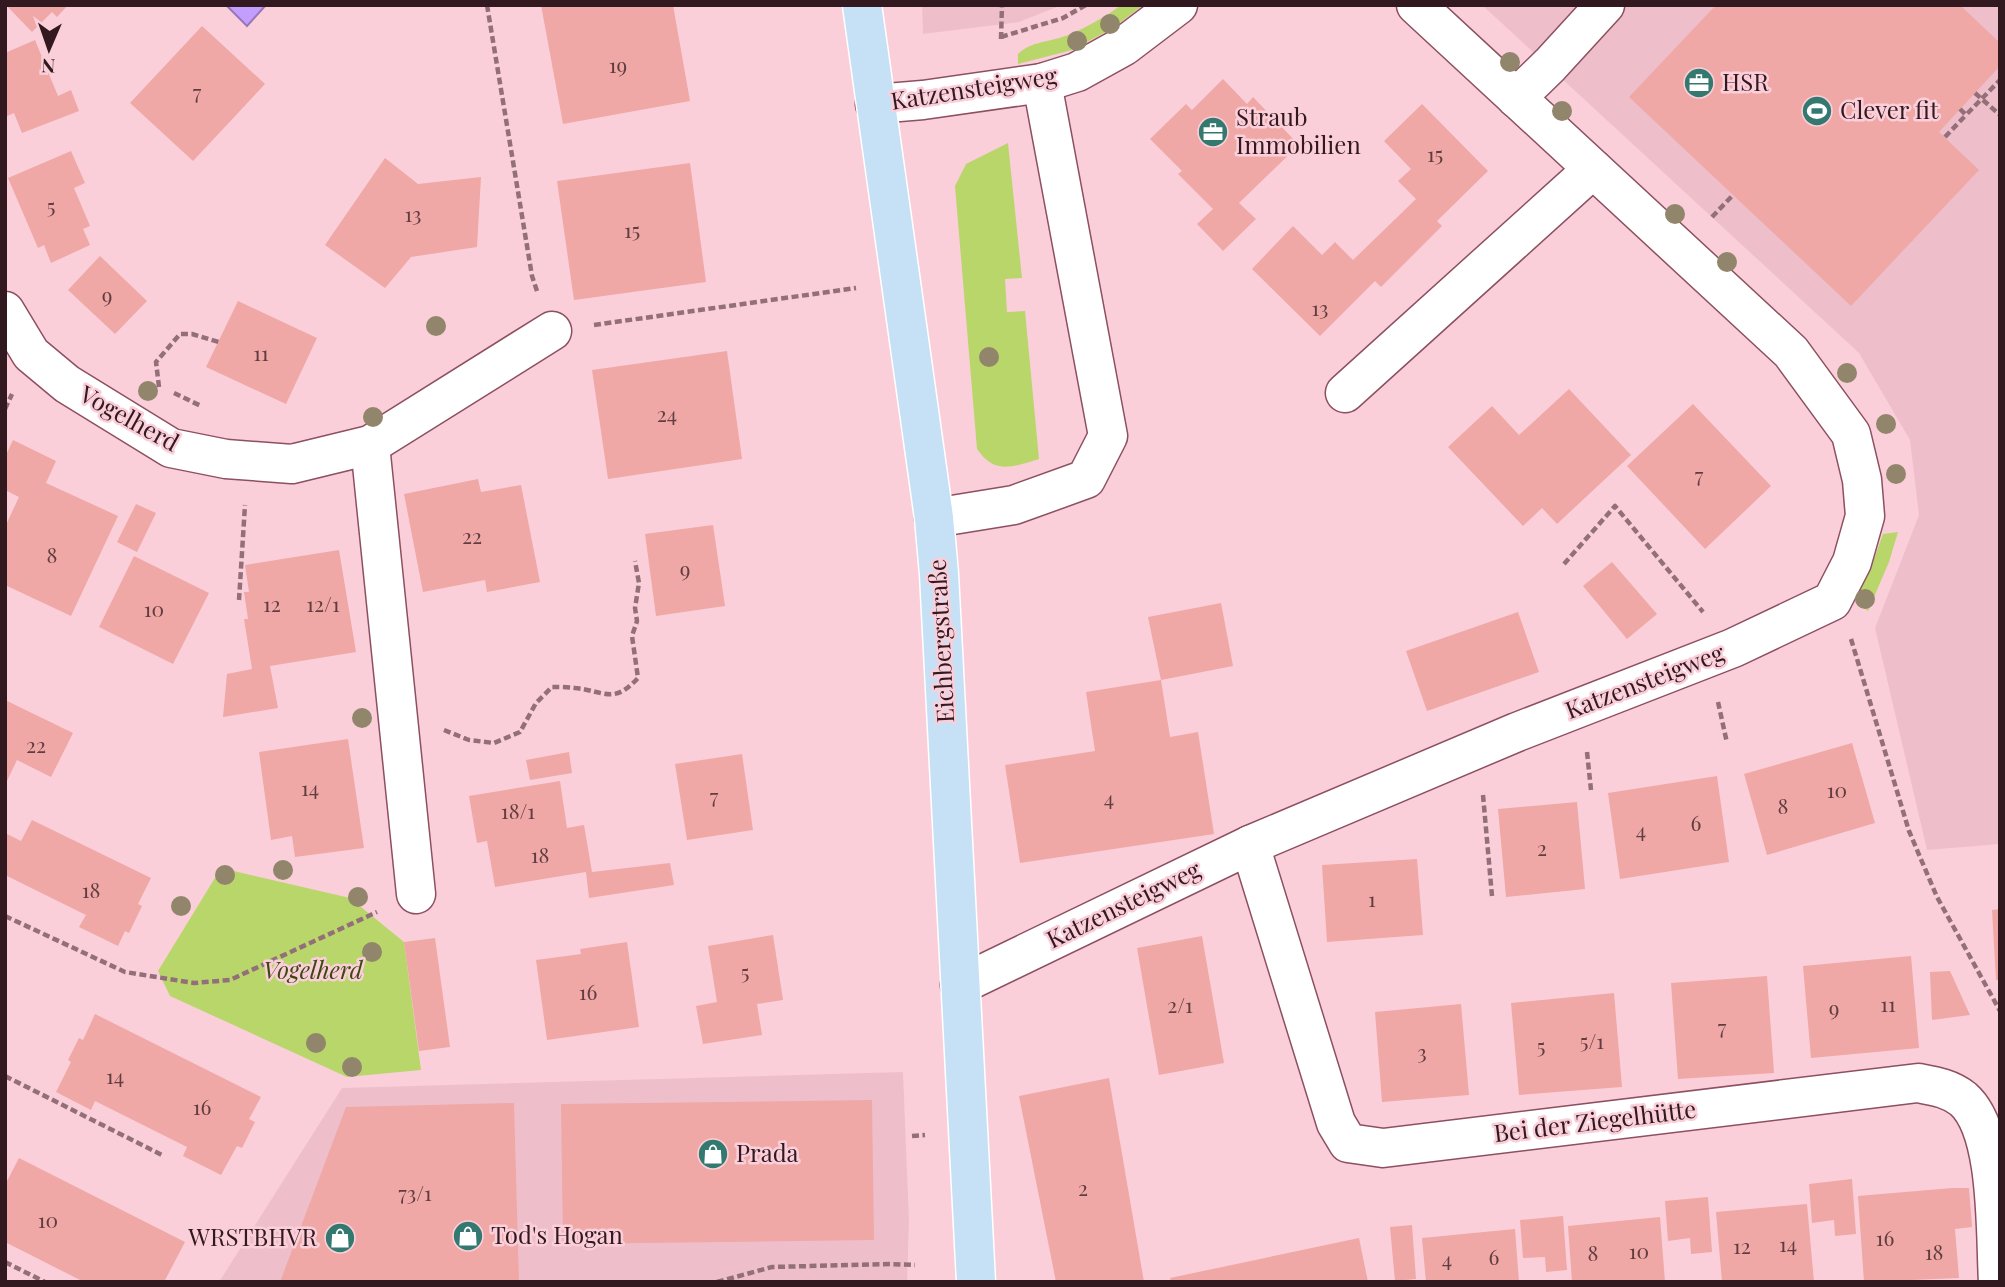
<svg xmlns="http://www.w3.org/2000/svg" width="2005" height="1287" font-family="'Playfair Display',serif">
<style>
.built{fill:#eebfcb}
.green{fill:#b9d66a}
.water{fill:#c49efc;stroke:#9876ba;stroke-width:2}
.building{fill:#efa8a5}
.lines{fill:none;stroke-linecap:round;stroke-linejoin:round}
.minor-casing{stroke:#8c5061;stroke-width:41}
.major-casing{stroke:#fff;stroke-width:41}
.path{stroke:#937079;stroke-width:4.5;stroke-dasharray:7 3.5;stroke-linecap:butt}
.minor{stroke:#fff;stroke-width:38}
.major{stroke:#c6e0f5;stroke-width:38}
.tree{fill:#91856b}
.labels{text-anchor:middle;stroke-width:5;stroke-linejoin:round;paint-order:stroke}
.number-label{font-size:21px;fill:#613d41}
.poi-label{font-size:24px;fill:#321920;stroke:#fbcfda;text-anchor:start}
.street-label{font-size:24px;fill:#321920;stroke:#fbcfda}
.park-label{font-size:24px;font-style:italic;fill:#3b4810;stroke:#fbcfda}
</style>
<rect width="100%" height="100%" fill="#fbcfda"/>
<g class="built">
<path d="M922,5h140l-43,17 -96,12z"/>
<path d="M1482,5h518v839l-73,6 -52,-222 44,-113 -9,-75 -51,-87z"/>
<path d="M903,1072l6,149 -2,61h-688l123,-194z"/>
</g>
<g class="green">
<path d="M1121,5h22l-30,23 -41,22 -54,14v-10c13,-13 33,-12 50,-19 19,-8 37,-18 53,-30z"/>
<path d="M1008,143l14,135 -17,1 2,33 18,-1 14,148c-27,8 -44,16 -62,-10l-22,-263 11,-22z"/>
<path d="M1898,532l-9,30 -21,49 -15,-13 21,-39 9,-25z"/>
<path d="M221,868l129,30 54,44 17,128 -74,7 -177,-81 -12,-25z"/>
</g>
<path class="water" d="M226,5h40l-19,21z"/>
<g class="building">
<path d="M6,5h62l-11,12 -5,-5 -20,20z"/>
<path d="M541,5h132l17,96 -127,23z"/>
<path d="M1716,5h244l40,38v23l-61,66 40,38 -128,136 -222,-209z"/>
<path d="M202,26l63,58 -72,77 -63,-58z"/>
<path d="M35,40l23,56 13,-6 8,21 -57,22 -8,-20 -9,4v-64z"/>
<path d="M1223,79l24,25 6,-7 46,48 -60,58 17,16 -33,32 -26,-27 16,-15 -35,-35 4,-3 -32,-32 36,-35 6,6z"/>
<path d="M1422,104l66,67 -51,50 5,5 -61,61 -6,-6 -55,55 -68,-67 41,-43 29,29 13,-13 18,18 63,-61 -18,-18 13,-12 -27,-28z"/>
<path d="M71,151l14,32 -11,5 16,38 -7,3 7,16 -39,18 -7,-18 -6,3 -30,-70z"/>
<path d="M385,158l33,26 63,-7 -4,70 -66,10 -26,31 -60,-43z"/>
<path d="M690,163l16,119 -132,18 -17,-119z"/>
<path d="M100,256l47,45 -32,33 -47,-44z"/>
<path d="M238,301l79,37 -31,66 -80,-37z"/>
<path d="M727,351l15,108 -134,20 -16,-109z"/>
<path d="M1569,389l62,66 -74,69 -15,-16 -19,18 -75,-79 44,-41 27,29z"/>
<path d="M1693,404l78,82 -66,63 -78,-83z"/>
<path d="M13,440l43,21 -10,22 72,33 -47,100 -66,-31v-58l14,-30 -14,-7v-33z"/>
<path d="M478,479l3,13 40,-7 19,97 -53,10 -2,-12 -62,12 -19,-98z"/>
<path d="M136,504l20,9 -19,39 -20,-10z"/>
<path d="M713,525l12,81 -69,10 -11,-82z"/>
<path d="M339,550l17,102 -86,14 8,42 -55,9 4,-43 25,-5 -8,-50h4l-4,-27h5l-4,-27z"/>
<path d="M134,556l75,37 -36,71 -74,-37z"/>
<path d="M1612,562l45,52 -30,25 -44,-53z"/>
<path d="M1221,603l12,63 -72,14 -13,-63z"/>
<path d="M1518,612l21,60 -112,39 -21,-60z"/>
<path d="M1161,680l9,57 28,-5 16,102 -194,29 -15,-98 90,-14 -9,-59z"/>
<path d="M5,700l68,33 -22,44 -34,-17 -12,25z"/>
<path d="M348,739l16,109 -69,9 -3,-21 -21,4 -12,-88z"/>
<path d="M1852,743l23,80 -108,32 -23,-81z"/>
<path d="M569,752l3,21 -42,7 -4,-20z"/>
<path d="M742,754l11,76 -66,10 -12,-76z"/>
<path d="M1717,776l12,86 -109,17 -12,-86z"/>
<path d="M560,781l7,47 17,-3 8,47 78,-9 4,22 -85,13 -3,-26 -91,15 -8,-46 -10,2 -8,-47z"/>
<path d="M1577,802l8,87 -79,8 -8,-88z"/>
<path d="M32,820l119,58 -13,26 4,2 -13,27 -4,-2 -7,15 -39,-19 7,-12 -81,-40v-42l16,8z"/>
<path d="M1417,859l6,76 -96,7 -5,-77z"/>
<path d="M2000,909v71h-4l-4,-70z"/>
<path d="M773,935l10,65 -26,4 5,31 -59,9 -7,-38 21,-4 -9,-56z"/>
<path d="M1202,936l22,127 -65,12 -22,-127z"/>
<path d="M435,938l15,109 -31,4 -15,-109z"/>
<path d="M627,942l12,85 -92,13 -11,-80 45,-6 -1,-5z"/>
<path d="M1911,956l8,92 -108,10 -8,-92z"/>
<path d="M1950,971l20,44 -38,5 -2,-48z"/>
<path d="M1767,976l7,97 -96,6 -7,-96z"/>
<path d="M1614,993l8,94 -103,8 -8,-92z"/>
<path d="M1461,1004l8,91 -87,7 -7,-90z"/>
<path d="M95,1014l166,83 -12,22 6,3 -13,26 -5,-2 -16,29 -38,-19 4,-9 -92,-46 -4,9 -35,-18 15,-30 -3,-2 11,-22 4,2z"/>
<path d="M1109,1078l35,204h-88l-37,-186z"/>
<path d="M872,1100l2,140 -311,4 -2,-140z"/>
<path d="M514,1103l5,179h-239l66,-175z"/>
<path d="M19,1158l166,84 -21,40h-80l-79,-40v-57z"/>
<path d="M1852,1179l4,55 -21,2 -1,-16 -22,3 -3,-39z"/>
<path d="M1952,1188h17l3,39 -17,2 4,49 -95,4 -6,-86z"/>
<path d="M1708,1197l4,55 -21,2 -1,-16 -22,3 -3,-40z"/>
<path d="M1807,1204l7,78h-92l-6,-70z"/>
<path d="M1563,1216l4,54 -21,2 -1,-15 -22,1 -3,-38z"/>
<path d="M1660,1217l5,65h-93l-4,-56z"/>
<path d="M1412,1225l4,54 -21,2 -5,-54z"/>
<path d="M1515,1229l4,53h-93l-4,-44z"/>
<path d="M1359,1238l9,44h-197l-1,-4z"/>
</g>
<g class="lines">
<g class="minor-casing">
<g id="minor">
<path d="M1516,98l34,-33 55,-60"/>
<path d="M875,104l48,-4 119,-17 35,-11 47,-26 54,-41"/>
<path d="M5,311l26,43 36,30 104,64 55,11 66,5 78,-19 182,-114"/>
<path d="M1345,393l248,-224"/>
<path d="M370,445l46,449"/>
<path d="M934,518l80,-13 72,-26 22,-43 -66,-353"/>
<path d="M1250,845l86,278 12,20 35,5 535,-65c16,3 31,5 45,16 37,32 32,136 35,183"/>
<path d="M960,985l290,-140 267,-113 216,-84 99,-47 20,-39 13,-46 -3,-36 -11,-46 -60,-82 -375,-347"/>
</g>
</g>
<g class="major-casing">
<path id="major" d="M862,5l72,513 5,56 37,708"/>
</g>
<g class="path">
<path d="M487,5l45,271 5,15"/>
<path d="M1001,37l62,-19 23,-13"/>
<path d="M1001,39l1,-34"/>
<path d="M1975,93l25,22"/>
<path d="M1960,109l6,6 34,-35"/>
<path d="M1945,137l21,-22"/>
<path d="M1712,217l21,-22"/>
<path d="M594,325l262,-37"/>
<path d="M159,387l-3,-25 24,-28h12l27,8"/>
<path d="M174,393l27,13"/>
<path d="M5,409l7,-15"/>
<path d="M1564,564l51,-58 88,106"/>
<path d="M239,600l6,-95"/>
<path d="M1851,639l58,192 28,66 63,114"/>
<path d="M1718,702l9,41"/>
<path d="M444,730l25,10 25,3 26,-11 16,-29 16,-16c7,0 16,0 23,1 30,3 38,17 63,-10l-6,-42 5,-15 -2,-13 4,-25 -4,-22"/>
<path d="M1587,752l4,38"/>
<path d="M1483,795l9,101"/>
<path d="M5,916l120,56 69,11 36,-3 147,-68"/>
<path d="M5,1076l157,79"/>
<path d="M912,1136l13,-1"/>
<path d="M5,1262l40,20"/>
<path d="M717,1282l55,-15 118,-3 25,1"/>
</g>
<use href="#minor" class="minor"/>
<use href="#major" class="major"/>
</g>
<g class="tree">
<circle cx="1110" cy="24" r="10"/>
<circle cx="1077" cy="41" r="10"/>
<circle cx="1510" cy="62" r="10"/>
<circle cx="1562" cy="111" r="10"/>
<circle cx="1675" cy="214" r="10"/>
<circle cx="1727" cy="262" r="10"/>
<circle cx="436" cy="326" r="10"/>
<circle cx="989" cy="357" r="10"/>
<circle cx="1847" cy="373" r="10"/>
<circle cx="148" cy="391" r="10"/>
<circle cx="373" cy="417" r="10"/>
<circle cx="1886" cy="424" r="10"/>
<circle cx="1896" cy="474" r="10"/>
<circle cx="1865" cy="599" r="10"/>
<circle cx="362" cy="718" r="10"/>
<circle cx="283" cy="870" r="10"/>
<circle cx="225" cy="875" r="10"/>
<circle cx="358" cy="897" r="10"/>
<circle cx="181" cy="906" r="10"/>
<circle cx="372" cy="952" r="10"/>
<circle cx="316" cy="1043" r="10"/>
<circle cx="352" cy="1067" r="10"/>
</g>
<defs>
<g id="office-disc" transform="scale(1.575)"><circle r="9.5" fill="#34796f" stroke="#fbcfda"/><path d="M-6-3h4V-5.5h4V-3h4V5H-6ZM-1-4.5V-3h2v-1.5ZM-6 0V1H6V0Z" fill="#fff"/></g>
<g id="stadium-disc" transform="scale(1.575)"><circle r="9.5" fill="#34796f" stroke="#fbcfda"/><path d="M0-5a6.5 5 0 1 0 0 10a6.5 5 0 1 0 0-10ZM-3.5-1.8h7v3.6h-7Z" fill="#fff"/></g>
<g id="shop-disc" transform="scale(1.575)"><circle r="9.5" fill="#34796f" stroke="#fbcfda"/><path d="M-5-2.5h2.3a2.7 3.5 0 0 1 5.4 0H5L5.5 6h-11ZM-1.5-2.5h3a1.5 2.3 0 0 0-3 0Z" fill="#fff"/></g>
</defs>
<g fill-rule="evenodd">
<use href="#office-disc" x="1699" y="83"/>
<use href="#stadium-disc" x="1817" y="111"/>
<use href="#office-disc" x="1213" y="132"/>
<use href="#shop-disc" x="713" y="1154"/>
<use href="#shop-disc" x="468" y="1236"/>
<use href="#shop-disc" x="340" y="1238"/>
</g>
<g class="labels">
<g class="number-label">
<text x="618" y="73">19</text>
<text x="197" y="100">7</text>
<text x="1435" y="162">15</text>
<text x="51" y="214">5</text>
<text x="413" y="222">13</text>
<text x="632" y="238">15</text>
<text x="107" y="303">9</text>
<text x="1320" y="316">13</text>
<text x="261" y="361">11</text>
<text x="667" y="422">24</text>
<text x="1699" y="483">7</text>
<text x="472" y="544">22</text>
<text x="52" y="563">8</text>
<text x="685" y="577">9</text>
<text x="272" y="612">12</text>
<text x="323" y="612">12/1</text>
<text x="154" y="617">10</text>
<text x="36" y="753">22</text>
<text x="310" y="796">14</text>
<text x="1837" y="798">10</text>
<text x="714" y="804">7</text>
<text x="1109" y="806">4</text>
<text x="1783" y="814">8</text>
<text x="518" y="819">18/1</text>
<text x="1696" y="831">6</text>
<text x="1641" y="838">4</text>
<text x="1542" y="856">2</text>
<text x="540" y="863">18</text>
<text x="91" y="898">18</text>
<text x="1372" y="907">1</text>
<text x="745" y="980">5</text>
<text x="588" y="1000">16</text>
<text x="1888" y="1012">11</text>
<text x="1180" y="1013">2/1</text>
<text x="1834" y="1016">9</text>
<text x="1722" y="1035">7</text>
<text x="1592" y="1049">5/1</text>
<text x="1541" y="1054">5</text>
<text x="1422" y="1060">3</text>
<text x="115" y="1084">14</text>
<text x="202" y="1115">16</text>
<text x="1083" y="1196">2</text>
<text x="415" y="1201">73/1</text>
<text x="48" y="1228">10</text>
<text x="1885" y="1246">16</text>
<text x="1788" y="1252">14</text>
<text x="1742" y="1254">12</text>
<text x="1639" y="1259">10</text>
<text x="1934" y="1260">18</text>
<text x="1593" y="1261">8</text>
<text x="1494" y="1265">6</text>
<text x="1447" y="1267">4</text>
</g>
<g class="poi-label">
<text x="1722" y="91">HSR</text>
<text x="1840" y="119">Clever fit</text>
<text x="1236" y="126">Straub<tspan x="1236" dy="28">Immobilien</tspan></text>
<text x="736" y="1162">Prada</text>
<text x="491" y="1244">Tod's Hogan</text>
<text x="317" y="1246" text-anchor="end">WRSTBHVR</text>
</g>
<g class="street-label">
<text transform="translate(974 89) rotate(-9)" y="8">Katzensteigweg</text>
<text transform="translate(129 419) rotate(29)" y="8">Vogelherd</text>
<text transform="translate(942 641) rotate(-93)" y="8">Eichbergstraße</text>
<text transform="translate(1645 682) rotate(-21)" y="8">Katzensteigweg</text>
<text transform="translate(1124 905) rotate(-26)" y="8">Katzensteigweg</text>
<text transform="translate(1595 1122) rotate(-7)" y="8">Bei der Ziegelhütte</text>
</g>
<g class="park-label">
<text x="313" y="979">Vogelherd</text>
</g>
</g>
<rect width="2005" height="1287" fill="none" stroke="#321920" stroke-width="14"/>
<g transform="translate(49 49) rotate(182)" stroke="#fbcfda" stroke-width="5" paint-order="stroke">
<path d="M0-5L12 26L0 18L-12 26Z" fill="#321920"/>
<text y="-10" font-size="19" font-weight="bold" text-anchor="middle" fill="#321920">N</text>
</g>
</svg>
